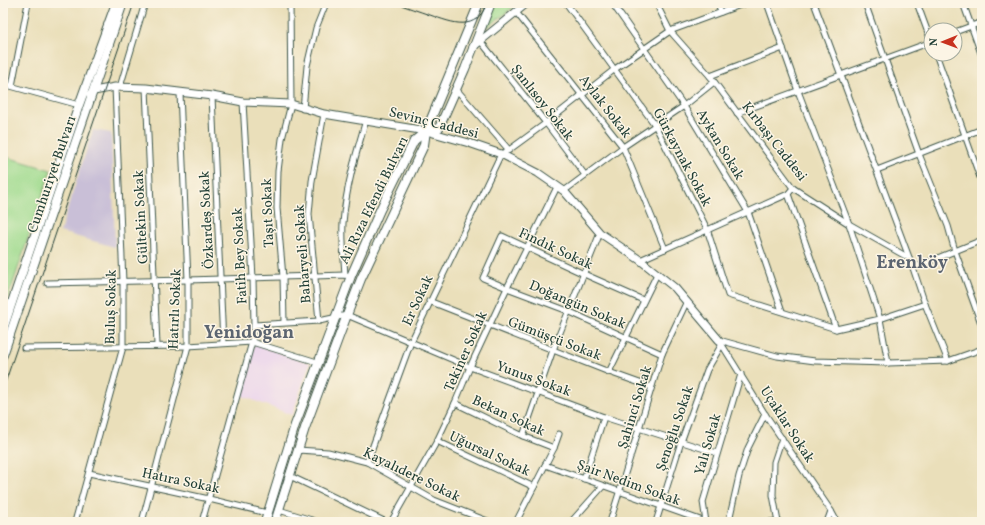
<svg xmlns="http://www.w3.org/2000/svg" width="985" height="525" font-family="Vollkorn,serif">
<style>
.built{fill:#e9d1ed}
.industrial{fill:#c9bfd7}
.green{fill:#9eda8d;stroke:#5e8c60}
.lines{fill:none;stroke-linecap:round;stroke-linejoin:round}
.street-casing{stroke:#3d5548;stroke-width:7}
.secondary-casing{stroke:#3d5548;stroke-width:9}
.primary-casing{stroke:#3d5548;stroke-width:10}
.street{stroke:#fff;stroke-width:5}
.secondary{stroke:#fff;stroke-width:7}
.primary{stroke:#fff;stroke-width:8}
.tram{stroke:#1f3d34;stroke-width:1}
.labels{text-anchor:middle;stroke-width:3;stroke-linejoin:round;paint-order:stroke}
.street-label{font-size:14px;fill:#1f3d34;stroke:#fcf5e5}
.district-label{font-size:18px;font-weight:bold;fill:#5c6571;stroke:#fcf5e5}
</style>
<rect width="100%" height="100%" fill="#fcf5e5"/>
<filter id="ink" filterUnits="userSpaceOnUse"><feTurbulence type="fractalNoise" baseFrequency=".025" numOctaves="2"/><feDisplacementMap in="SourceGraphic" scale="8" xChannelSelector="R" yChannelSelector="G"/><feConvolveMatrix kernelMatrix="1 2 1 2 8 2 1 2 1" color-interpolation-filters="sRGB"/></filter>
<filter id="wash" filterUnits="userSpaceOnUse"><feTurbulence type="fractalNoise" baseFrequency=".012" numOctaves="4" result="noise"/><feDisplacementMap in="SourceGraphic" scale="16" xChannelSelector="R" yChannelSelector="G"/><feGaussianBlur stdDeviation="0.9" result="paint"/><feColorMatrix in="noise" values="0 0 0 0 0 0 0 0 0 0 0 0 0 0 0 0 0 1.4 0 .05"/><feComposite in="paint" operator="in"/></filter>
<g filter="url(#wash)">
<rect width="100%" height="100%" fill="#eadfba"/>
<path class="built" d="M254,344l56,19 -18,52 -52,-20z"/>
<path class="industrial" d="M93,130l18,3 4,114 -55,-15z"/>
<g class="green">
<path d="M495,3h24l-33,25z"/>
<path d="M3,156l48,14 -48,143z"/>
</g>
</g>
<g filter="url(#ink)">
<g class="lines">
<g class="street-casing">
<g id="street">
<path d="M566,3l89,122 52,104 21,66 108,34 44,-10 45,-15"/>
<path d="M612,3l72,103 64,106 34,99"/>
<path d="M656,3l14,28 40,45 83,112 56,36 60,34"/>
<path d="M718,3l3,9"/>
<path d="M767,3l31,88 51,133 31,95 8,44"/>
<path d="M814,3l99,265 12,36 23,57"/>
<path d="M865,3l54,151 29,72 7,25 27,75"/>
<path d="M917,3l14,38"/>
<path d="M963,3l19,53"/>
<path d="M516,12l107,135 42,102"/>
<path d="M955,32l27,-10"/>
<path d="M482,43l64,80 39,52"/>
<path d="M936,54l46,129"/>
<path d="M710,76l73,-28"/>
<path d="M3,84l76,21"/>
<path d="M12,86l16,-83"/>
<path d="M120,87l25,-84"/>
<path d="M146,88l11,257"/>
<path d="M456,89l53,61"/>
<path d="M212,96l11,247"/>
<path d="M303,109l4,-43 9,-38 10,-25"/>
<path d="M737,113l194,-71"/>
<path d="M877,170l105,-41"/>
<path d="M564,191l59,-44 61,-41 30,-24"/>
<path d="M788,194l48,135"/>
<path d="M640,260l148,-66 5,-6"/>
<path d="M913,268l69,-28"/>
<path d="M345,275c-1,-17 -3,-35 -2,-52 3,-36 13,-69 23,-103"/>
<path d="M47,283l141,-3 127,-4 30,-1 6,1"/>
<path d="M643,300l-59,-26 -82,-38 -19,42 24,10 61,23 94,43"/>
<path d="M429,301l180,71 42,15"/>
<path d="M319,321l-10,-107 3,-33 12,-67"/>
<path d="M284,322l-1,-45 -6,-69 1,-37 4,-32 9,-35 -1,-101"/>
<path d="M254,325l65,-4 28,-6 123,52 134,50 113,36"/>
<path d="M719,340l58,16 38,5 73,2 60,-2 34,-12"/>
<path d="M719,340l46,74 66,97 6,11"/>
<path d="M24,348l164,-2 64,-4 65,20"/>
<path d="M609,372l48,-98"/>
<path d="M455,403l68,33 31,12"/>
<path d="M523,436l30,-86 47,-117"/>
<path d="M437,441l97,46"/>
<path d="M298,450l30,2 39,10 67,38 56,22"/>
<path d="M367,462l44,-120 90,-188 8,-4 37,-27 69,-54 55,-38 76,-28"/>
<path d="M545,465l161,57"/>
<path d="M89,473l120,26 58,14"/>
<path d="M290,476l96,46"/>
<path d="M584,479l20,-62"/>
<path d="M279,510l39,12"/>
<path d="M730,516l9,-40 9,-28 17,-34"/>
<path d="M75,522l48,-175v-65l-8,-195"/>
<path d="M142,522l46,-176v-66l-8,-187"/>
<path d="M202,522l50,-180 2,-17 -1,-47 -10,-176"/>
<path d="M391,522l46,-81 18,-38 15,-36 37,-79 50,-101"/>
<path d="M516,522l38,-74 5,-14"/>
<path d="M571,522l32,-36"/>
<path d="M610,522l52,-168 25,-53"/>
<path d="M656,522l25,-80 26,-72 15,-26"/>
<path d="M706,522l-3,-20 38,-128"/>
<path d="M770,522l8,-1"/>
<path d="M778,522l-5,-27 1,-33 8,-24"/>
<path d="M827,522l4,-11"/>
</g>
</g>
<g class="secondary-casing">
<g id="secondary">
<path d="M473,47l54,-44"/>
<path d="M90,95l4,-4 21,-4 31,1 66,8 31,6 48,2 33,10 102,17 43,12 32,11 37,19 26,18 36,42 40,27 35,28 44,52"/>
</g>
</g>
<g class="primary-casing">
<g id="primary">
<path d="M3,329l76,-224 37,-102"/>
<path d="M3,355l120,-352"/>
<path d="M265,522l30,-97 56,-149 29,-66 34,-69 12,-10 13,-3 26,-59 26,-66"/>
<path d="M275,522l30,-94 42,-113 14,-36 63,-134 2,-14 53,-128"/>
</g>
</g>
<use href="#street" class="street"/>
<use href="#secondary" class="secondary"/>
<use href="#primary" class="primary"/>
<g class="tram">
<path d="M395,3c12,4 23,8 35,12 23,8 46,18 57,-12"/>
<path d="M3,389l131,-386"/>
</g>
</g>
</g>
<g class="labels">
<g class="street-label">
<text transform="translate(543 102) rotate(52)" y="5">Şanlısoy Sokak</text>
<text transform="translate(606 106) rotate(52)" y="5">Aylak Sokak</text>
<text transform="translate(434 122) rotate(14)" y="5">Sevinç Caddesi</text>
<text transform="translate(775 141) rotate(52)" y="5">Kırbaşı Caddesi</text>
<text transform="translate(721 144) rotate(59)" y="5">Aykan Sokak</text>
<text transform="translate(683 157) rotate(62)" y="5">Gürkaynak Sokak</text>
<text transform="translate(51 174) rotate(-71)" y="5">Cumhuriyet Bulvarı</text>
<text transform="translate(373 200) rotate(-64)" y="5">Ali Rıza Efendi Bulvarı</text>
<text transform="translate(267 213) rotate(-92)" y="5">Taşıt Sokak</text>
<text transform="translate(140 217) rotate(-93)" y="5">Gültekin Sokak</text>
<text transform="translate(206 220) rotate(-93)" y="5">Özkardeş Sokak</text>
<text transform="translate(556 248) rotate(25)" y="5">Fındık Sokak</text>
<text transform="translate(302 254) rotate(-94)" y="5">Baharyeli Sokak</text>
<text transform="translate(239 256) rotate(-93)" y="5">Fatih Bey Sokak</text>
<text transform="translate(417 300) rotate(-65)" y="5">Er Sokak</text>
<text transform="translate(578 304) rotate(23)" y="5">Doğangün Sokak</text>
<text transform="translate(110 307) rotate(-89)" y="5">Buluş Sokak</text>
<text transform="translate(174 309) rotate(-88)" y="5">Hatırlı Sokak</text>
<text transform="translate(555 338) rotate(21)" y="5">Gümüşçü Sokak</text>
<text transform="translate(465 351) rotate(-66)" y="5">Tekiner Sokak</text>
<text transform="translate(534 378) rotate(20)" y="5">Yunus Sokak</text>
<text transform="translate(634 407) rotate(-73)" y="5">Şahinci Sokak</text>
<text transform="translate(509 415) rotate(25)" y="5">Bekan Sokak</text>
<text transform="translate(788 424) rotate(57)" y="5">Uçaklar Sokak</text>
<text transform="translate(674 428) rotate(-71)" y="5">Şenoğlu Sokak</text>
<text transform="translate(707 444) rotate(-74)" y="5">Yalı Sokak</text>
<text transform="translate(490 453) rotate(25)" y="5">Uğursal Sokak</text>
<text transform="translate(412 474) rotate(26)" y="5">Kayalıdere Sokak</text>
<text transform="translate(181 480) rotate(12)" y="5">Hatıra Sokak</text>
<text transform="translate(629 482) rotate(20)" y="5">Şair Nedim Sokak</text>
</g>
<g class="district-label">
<text x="912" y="268">Erenköy</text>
<text x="249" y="338">Yenidoğan</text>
</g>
</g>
<rect width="985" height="525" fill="none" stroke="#fcf5e5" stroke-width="16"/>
<g transform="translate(943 42) rotate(269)"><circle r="19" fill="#fcf5e5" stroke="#a4ab9e"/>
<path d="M0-3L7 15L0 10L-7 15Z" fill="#c8321e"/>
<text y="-6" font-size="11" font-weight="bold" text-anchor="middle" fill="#1f3d34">N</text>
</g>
</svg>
